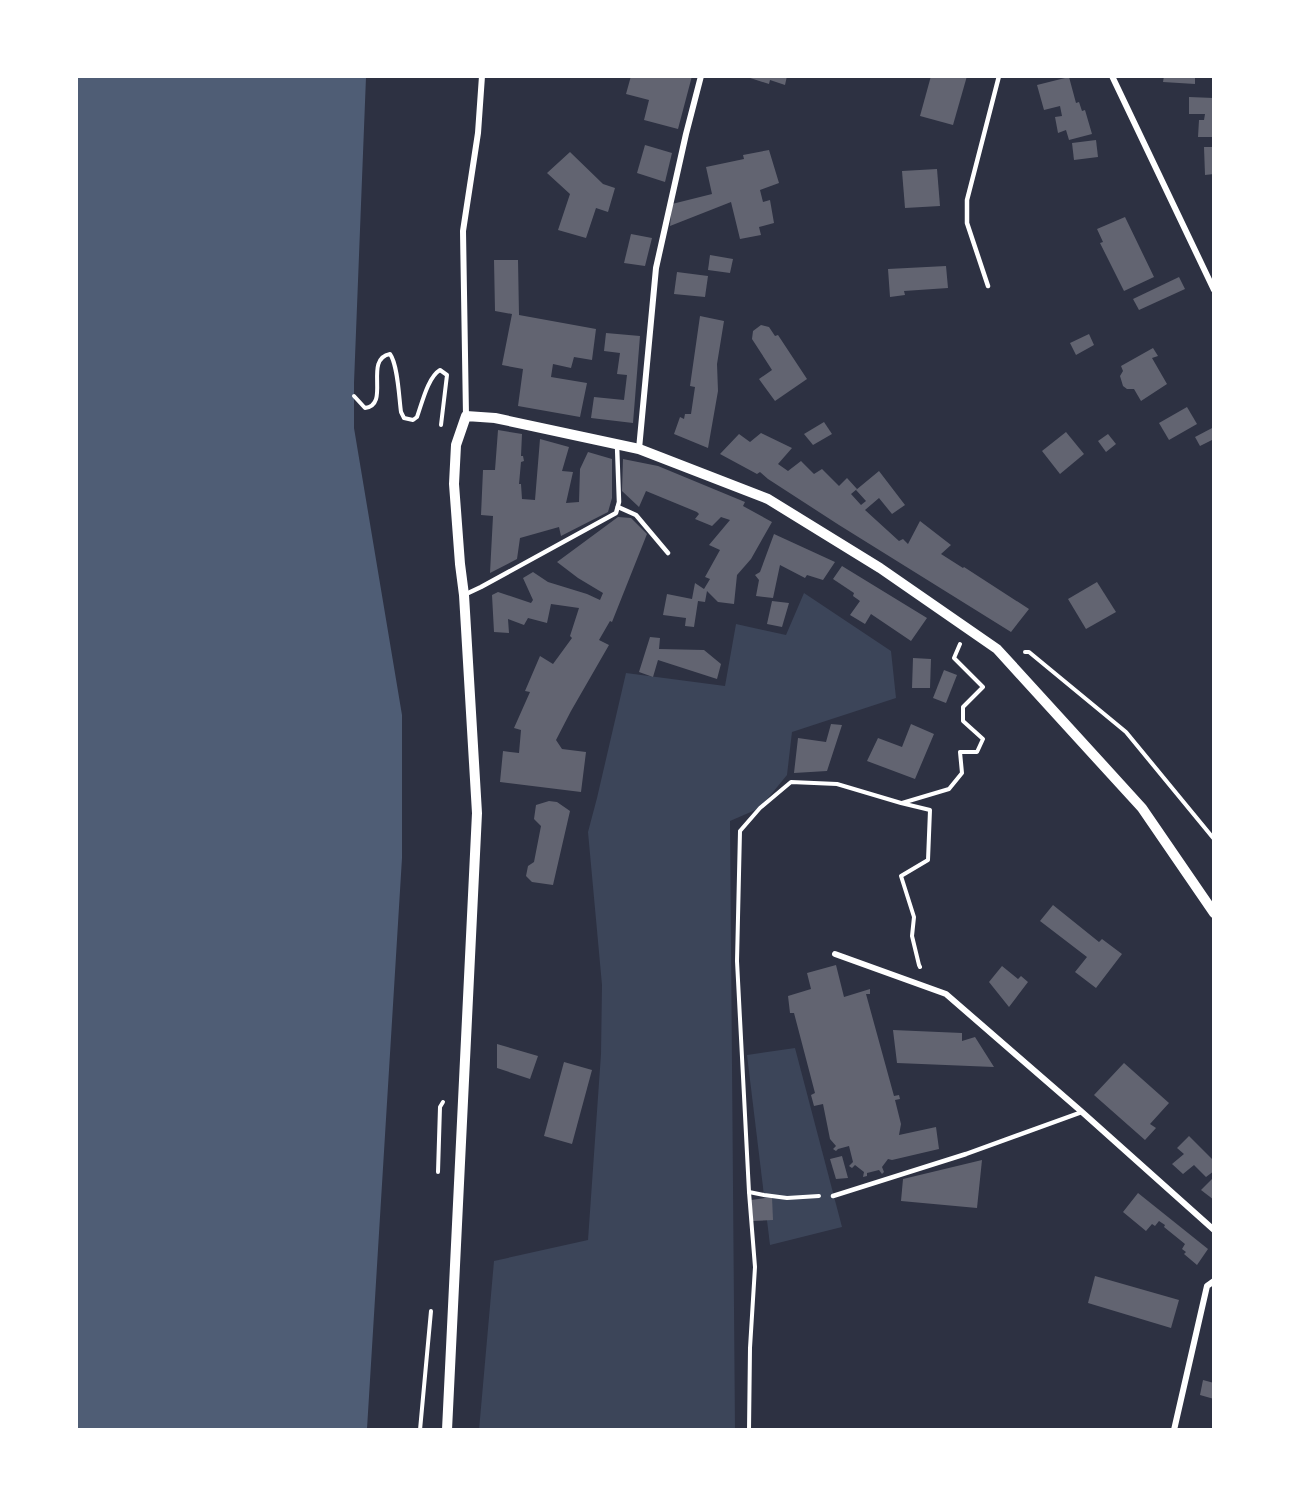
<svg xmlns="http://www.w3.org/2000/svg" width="1290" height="1506" font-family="'Fira Sans',sans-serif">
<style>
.green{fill:#3c4559}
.water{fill:#4f5d75}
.building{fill:#626471}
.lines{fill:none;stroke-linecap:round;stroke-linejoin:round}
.path{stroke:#fff;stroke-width:4}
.service{stroke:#fff;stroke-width:4.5}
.minor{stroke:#fff;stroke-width:6}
.tertiary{stroke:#fff;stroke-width:10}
</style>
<rect width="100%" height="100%" fill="#2d3142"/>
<g class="green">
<path d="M804,593l87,58 5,47 -104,34 -5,43 -27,33 -30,13 5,608 -256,1 15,-169 94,-21 13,-186 1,-69 -14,-153 9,-34 29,-125 99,13 11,-62 50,11z"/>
<path d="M795,1048l47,179 -72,18 -23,-190z"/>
</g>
<path class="water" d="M76,77h290l-12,306v45l48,287v143l-35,571h-290z"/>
<g class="building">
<path d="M631,76h61l-14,53 -34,-9 5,-20 -23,-6z"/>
<path d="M744,76h43l-2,9 -15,-5 -1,4z"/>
<path d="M931,76h36l-14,49 -33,-9z"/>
<path d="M1164,76h31v8l-32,-2z"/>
<path d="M1069,77l7,26 3,-1 3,9 3,-1 7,24 -23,6 -3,-10 -8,3 -3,-16 7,-1 -2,-10 -16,4 -7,-25z"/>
<path d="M1189,97l25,1v39h-16l1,-17h5l1,-6h-16z"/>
<path d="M1096,140l2,17 -24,3 -2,-17z"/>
<path d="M645,145l27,8 -7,29 -28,-9z"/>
<path d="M1204,147h10v27l-9,1z"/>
<path d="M769,150l10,33 -19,7 3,12 7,-2 4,23 -15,4 2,8 -21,4 -9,-37 -61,24 2,-22 40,-10 -6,-27 38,-8 -1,-4z"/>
<path d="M570,152l33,32 12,4 -7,24 -12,-4 -10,30 -28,-8 12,-36 -23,-21z"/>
<path d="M937,169l3,37 -35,2 -3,-37z"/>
<path d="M1125,217l29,60 -30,14 -24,-48 3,-1 -6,-13z"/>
<path d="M631,234l21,4 -7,28 -21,-3z"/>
<path d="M710,255l23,4 -3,14 -22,-3z"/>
<path d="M494,260h24l1,55 77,14 -4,31 -18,-3 -3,11 -18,-4 -2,13 36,6 -7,34 -62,-11 5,-37 -21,-4 10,-51 -17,-3z"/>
<path d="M946,266l2,22 -44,3 1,4 -15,2 -2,-28z"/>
<path d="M677,272l31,4 -3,21 -31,-3z"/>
<path d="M1179,277l6,12 -46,21 -6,-11z"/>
<path d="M700,316l24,5 -7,43 1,27 -10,57 -34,-14 6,-17 4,2 1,-5h6l4,-27 -5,-1z"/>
<path d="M761,325l8,2 6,9 3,-1 29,44 -32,22 -16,-22 13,-9 -20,-31 1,-8z"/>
<path d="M606,333l34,3 -7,87 -42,-5 3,-21 30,3 3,-25 -10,-1 3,-21 -16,-2z"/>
<path d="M1089,334l5,11 -18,10 -6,-12z"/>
<path d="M1153,348l5,8 -6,2 15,26 -26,17 -7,-12h-7l-4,-3 -3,-10 3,-5 -2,-5z"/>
<path d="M1187,407l10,17 -28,16 -10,-17z"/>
<path d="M824,422l8,12 -19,11 -9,-11z"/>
<path d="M1214,427v12l-14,7 -5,-9z"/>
<path d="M498,430l24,4 -1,22h2l1,5 -3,1 -2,22h2l1,15 13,1 5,-61 29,8 -7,24 11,1 -7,31 13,-1 1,-33 8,-17 24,7v39l-4,14 -47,24 -2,-9 -39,11 -3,21 -27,14 3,-57 -12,-1 2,-45h12z"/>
<path d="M1066,432l18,22 -24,20 -18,-23z"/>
<path d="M761,433l31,15 -14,16 10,7 13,-10 13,13 8,-5 17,17 8,-8 10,11 -6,5 10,11 5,-4 -10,-11 23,-19 26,34 -13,9 -13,-16 -14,12 34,31 4,-2 5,5 12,-23 31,24 -10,9 22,14 1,-1 65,42 -18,23 -172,-107 -71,-46 -8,-7 -3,2 -37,-20 19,-20 11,8z"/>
<path d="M1108,434l8,10 -10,8 -8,-11z"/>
<path d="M623,459l35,7 87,36 -2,4 29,16 -21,37 -14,16 -3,29 -16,-2 -11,-11 -2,11 -7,-1 -4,26 -9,-1 1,-8 -23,-3 4,-21 25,5 3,-16 9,6 6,-10 -5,-2 15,-27 -11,-5 21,-25 -9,-3 -9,9 -17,-7 4,-5 -2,-2 -51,-21 -7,16 -17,-16z"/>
<path d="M618,517l13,1 16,16 -35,88 -2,-1 -11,19 10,5 -38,66 -15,29 6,9 24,3 -5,40 -81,-10 3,-31 16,2 2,-23 -7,-2 16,-36 -5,-1 15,-35 13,8 19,-26 -2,-2 9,-28 -28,-4 -4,19 -19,-5 -4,7 -16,-6 1,14 -15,-1 -2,-37 6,-3 33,11 2,-3 -10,-22 10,-6 15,10 39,12 13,6 3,-7 -25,-15 -21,-16z"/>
<path d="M774,534l61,28 -12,18 -16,-5 -2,3 -25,-13 -7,33 -17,-2 3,-16 -4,-5 5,-3z"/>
<path d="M842,566l85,52 -16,23 -40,-27 -6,10 -15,-9 10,-14 -7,-5 1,-3 -21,-14z"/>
<path d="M1097,582l19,30 -30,17 -18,-30z"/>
<path d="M772,601l17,2 -7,24 -15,-3z"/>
<path d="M650,637l10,1 -1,11 45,1 17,14 -4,15 -59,-19 -5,17 -14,-5z"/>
<path d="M913,658l18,1 -1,29h-18z"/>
<path d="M944,670l13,5 -11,28 -13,-5z"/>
<path d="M831,724l11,1 -15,46 -33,2 4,-35 28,4z"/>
<path d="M911,724l23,10 -19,45 -48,-18 11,-23 24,9z"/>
<path d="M549,801l8,1 13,9 -17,74 -21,-3 -6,-6 2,-10 6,-4 7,-36 -7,-7 2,-14z"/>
<path d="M1053,905l46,37 3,-3 20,15 -26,34 -21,-16 12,-15 -47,-36z"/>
<path d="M836,965l8,32 26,-8v5h-4l28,102 5,-1 1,4 -5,1 6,24 -2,11 37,-8 3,22 -47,11 -4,-1 -6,8 2,5 -2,2 -3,-4 -12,3v3l-4,1 1,-5 -9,-7 -3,3 -3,-2 4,-4 -4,-16 -11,3 -2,2 -3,-2 3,-3 -6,-7 -7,-35 -9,2 -3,-11 4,-2 -21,-80h-4l-2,-17 23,-7 -4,-16z"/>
<path d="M1002,966l16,13 3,-3 7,6 -19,25 -20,-25z"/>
<path d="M893,1030l69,3v8l13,-4 19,30 -97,-4z"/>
<path d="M497,1044l41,12 -8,23 -33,-11z"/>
<path d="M564,1062l28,8 -20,74 -28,-8z"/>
<path d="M1124,1063l45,40 -19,21 6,4 -11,12 -51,-45z"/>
<path d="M1189,1136l25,25v10l-8,6 -12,-12 -11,9 -11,-10 12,-10 -7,-6z"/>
<path d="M842,1156l6,22 -12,1 -6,-20z"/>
<path d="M982,1160l-5,48 -76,-7 2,-22z"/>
<path d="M1214,1177v23l-13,-10z"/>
<path d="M1138,1193l70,56 -11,16 -13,-11 2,-2 -4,-3 3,-5 -21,-17 1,-2 -6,-4 -4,5 -3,-2 -6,7 -23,-19z"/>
<path d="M772,1197l1,23 -20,1 -2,-21z"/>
<path d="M1095,1276l84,24 -8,28 -83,-25z"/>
<path d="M1203,1380l11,3v16l-14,-4z"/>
</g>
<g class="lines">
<g class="path">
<path d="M354,396l11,12c26,-3 -2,-49 25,-54 8,11 9,44 11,58l3,6 9,2 4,-3c5,-14 11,-40 23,-47l7,5 -6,50"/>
<path d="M1025,652h4l97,80 88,107"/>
<path d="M902,803l47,-14 13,-16 -2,-21h17l6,-13 -20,-18v-14l20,-20 -29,-29 6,-14"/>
<path d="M438,1172l2,-65 3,-5"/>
<path d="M749,1192l15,3 23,3 32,-2"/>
<path d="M420,1430l11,-119"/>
<path d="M749,1430l1,-82 5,-81 -6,-75 -12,-231 3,-130 20,-23 31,-26 46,2 64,19 29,7 -2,50 -27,16 13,41 -2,19 7,29 1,2"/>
</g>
<g class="service">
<path d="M988,286l-21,-63v-23l32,-124"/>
<path d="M618,507l18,8 32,38"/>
<path d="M464,595l17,-8 135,-74 3,-11 -2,-57"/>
<path d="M833,1196l133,-42 116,-42"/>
</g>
<g class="minor">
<path d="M1112,76l102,214"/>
<path d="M466,416l-3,-185 15,-98 4,-57"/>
<path d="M639,449l17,-181 30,-134 15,-58"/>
<path d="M835,954l111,40 136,118 132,118"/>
<path d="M1174,1430l33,-144 7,-5"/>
</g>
<path class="tertiary" d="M447,1430l30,-617 -13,-218 -4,-31 -6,-80 2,-39 10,-29 29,2 144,31 129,50 112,69 117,81 145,159 72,105"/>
</g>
<rect width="1290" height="1506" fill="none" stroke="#ffffff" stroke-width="156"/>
</svg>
